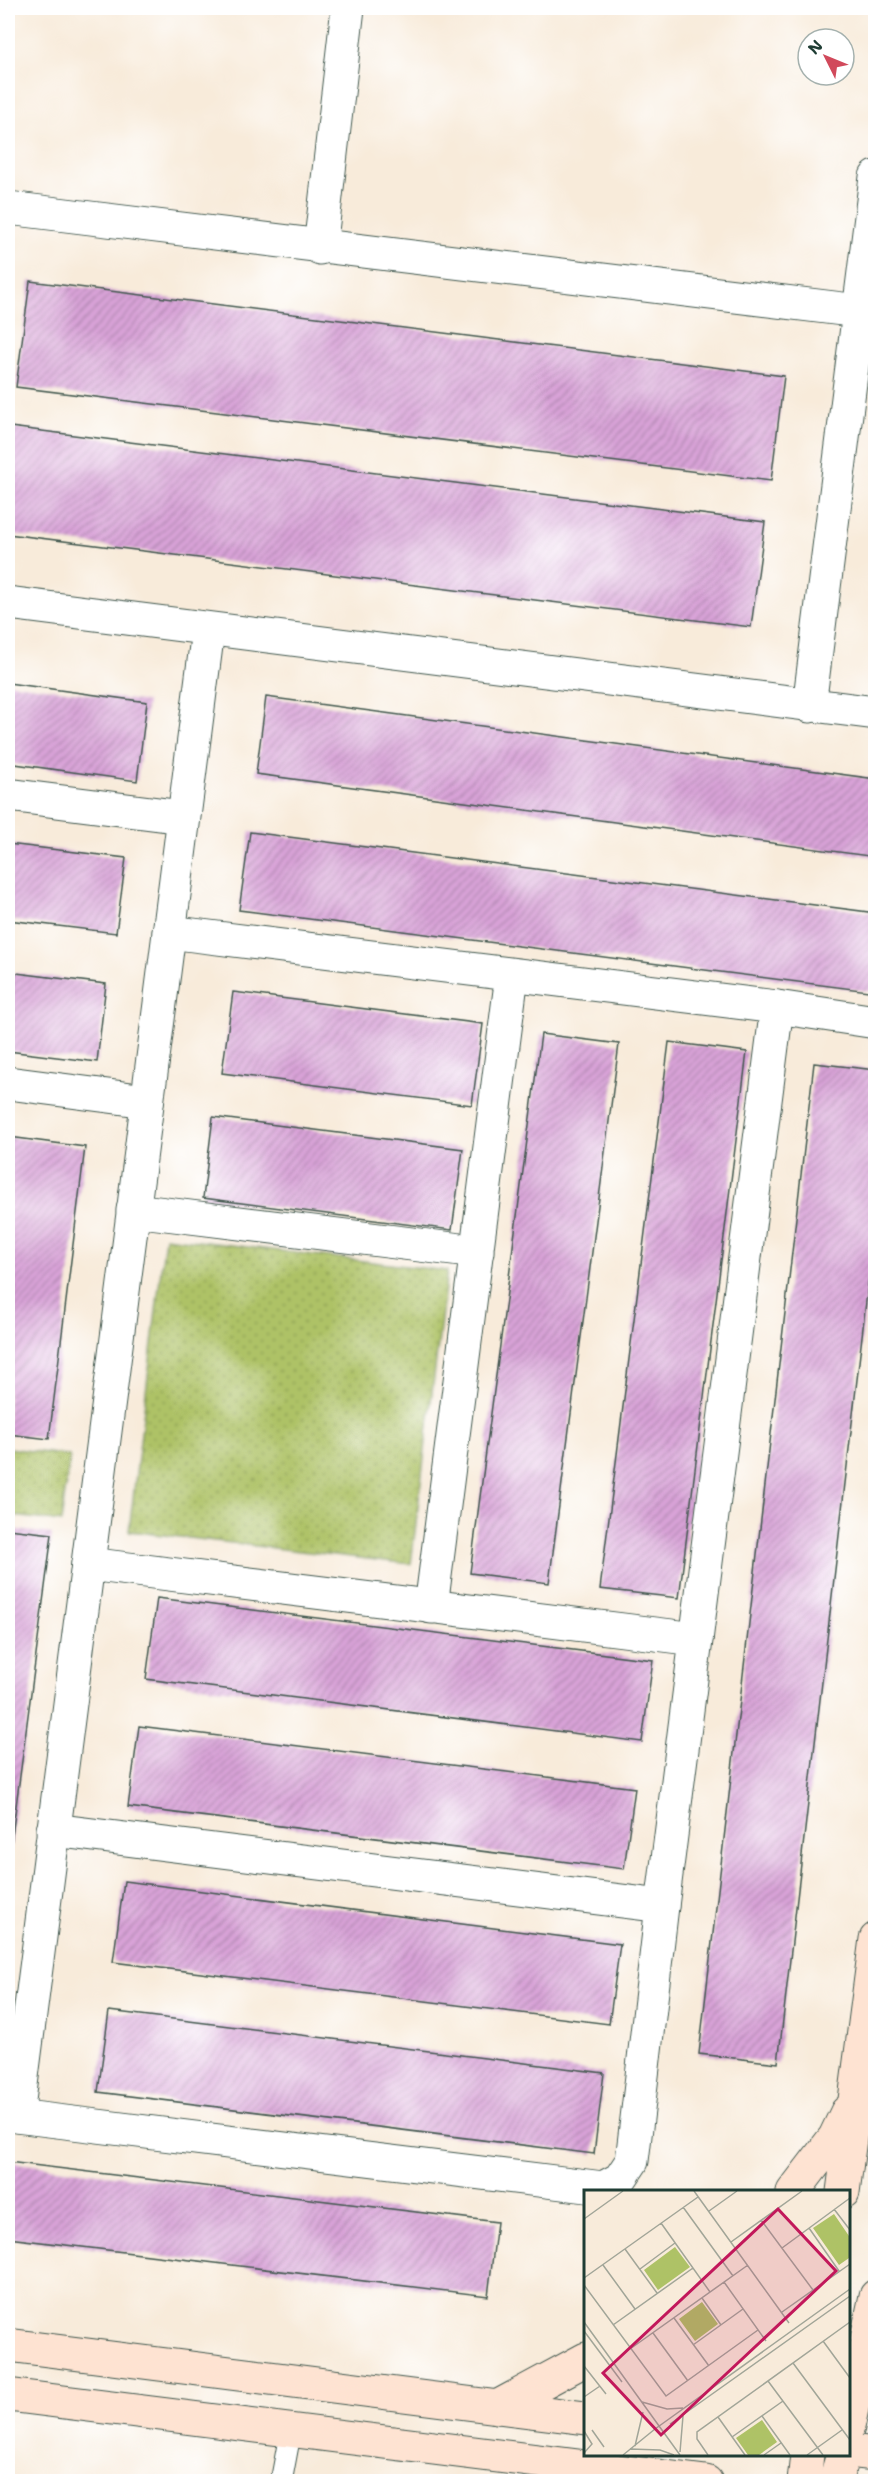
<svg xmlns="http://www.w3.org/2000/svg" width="883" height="2489" font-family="'Shantell Sans',sans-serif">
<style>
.park{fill:url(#park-dots);stroke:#66804d;stroke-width:1.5}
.building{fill:url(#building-hatch)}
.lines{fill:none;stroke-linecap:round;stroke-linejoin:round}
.service-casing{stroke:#40574d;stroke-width:23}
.minor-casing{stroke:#40574d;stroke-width:35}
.secondary-casing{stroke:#40574d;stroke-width:35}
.service{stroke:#fff;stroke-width:21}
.minor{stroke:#fff;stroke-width:33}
.secondary{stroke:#fee3d2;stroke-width:33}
.inset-road{fill:none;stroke:#a1a598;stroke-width:1.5}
.view{fill:#c2185b;fill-opacity:0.15;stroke:#c2185b;stroke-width:3}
.inset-edge{fill:none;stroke:#1f3d34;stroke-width:3}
</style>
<defs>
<pattern id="park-dots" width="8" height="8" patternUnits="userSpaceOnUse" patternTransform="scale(1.5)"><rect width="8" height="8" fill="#aec266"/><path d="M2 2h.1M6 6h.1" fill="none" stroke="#8d9f55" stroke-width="1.8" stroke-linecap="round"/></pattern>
<pattern id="building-hatch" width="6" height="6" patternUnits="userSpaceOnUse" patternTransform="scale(1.5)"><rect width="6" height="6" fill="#d9a3d8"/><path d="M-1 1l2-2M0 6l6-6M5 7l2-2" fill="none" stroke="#af86b0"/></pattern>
</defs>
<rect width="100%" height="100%" fill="#fff"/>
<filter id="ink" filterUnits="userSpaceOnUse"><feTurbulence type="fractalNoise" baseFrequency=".0167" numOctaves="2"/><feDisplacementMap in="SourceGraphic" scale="12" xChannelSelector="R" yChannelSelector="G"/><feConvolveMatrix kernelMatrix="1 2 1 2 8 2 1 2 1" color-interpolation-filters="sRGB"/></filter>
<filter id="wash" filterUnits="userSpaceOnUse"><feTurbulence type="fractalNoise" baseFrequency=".008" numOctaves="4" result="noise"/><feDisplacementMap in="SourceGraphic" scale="24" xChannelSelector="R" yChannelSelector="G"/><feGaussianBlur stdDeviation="1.35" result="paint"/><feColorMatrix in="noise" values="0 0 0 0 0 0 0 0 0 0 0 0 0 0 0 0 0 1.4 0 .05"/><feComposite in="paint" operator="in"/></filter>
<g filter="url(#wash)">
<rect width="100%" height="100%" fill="#f8ebda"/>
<g class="park">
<path d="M165,1237l282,34 -36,293 -282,-33z"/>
<path d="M8,1448l62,8 -9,66 -53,-7z"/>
</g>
<g id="blocks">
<g class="building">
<path d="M30,281l754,95 -13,105 -755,-94z"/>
<path d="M10,427l755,95 -14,105 -743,-93v-87z"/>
<path d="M8,683l139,19 -10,79 -129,-18z"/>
<path d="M266,697l610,82v78l-620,-83z"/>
<path d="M250,832l626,81v79l-637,-82z"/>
<path d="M8,844l118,14 -10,75 -108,-13z"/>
<path d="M8,972l98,12 -9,78 -89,-11z"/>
<path d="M233,992l250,32 -11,81 -250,-32z"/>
<path d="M541,1034l78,10 -70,539 -79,-10z"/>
<path d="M669,1042l78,10 -68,546 -79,-9z"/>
<path d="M814,1063l62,7v145l-98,848 -79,-9z"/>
<path d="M213,1117l250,32 -11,81 -249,-32z"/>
<path d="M9,1137l76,10 -36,292 -41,-5z"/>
<path d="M8,1529l44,5 -43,325h-1z"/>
<path d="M157,1598l496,62 -11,82 -496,-63z"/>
<path d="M139,1726l496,62 -11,81 -496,-62z"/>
<path d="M124,1881l496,63 -11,80 -496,-62z"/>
<path d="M109,2011l495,62 -10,81 -496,-62z"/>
<path d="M8,2162l489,60 -9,74 -480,-58z"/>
</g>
</g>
</g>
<g filter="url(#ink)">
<use href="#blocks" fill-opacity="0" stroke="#40574d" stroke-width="1.5"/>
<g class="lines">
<g class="service-casing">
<path id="service" d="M281,2482l10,-53"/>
</g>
<g class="minor-casing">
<g id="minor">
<path d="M8,208l851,103"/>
<path d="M320,248l28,-240"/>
<path d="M8,603l868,110"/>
<path d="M809,706l67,-529"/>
<path d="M8,795l175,22"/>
<path d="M169,932l608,75 99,15"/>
<path d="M8,1083l139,18"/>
<path d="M133,1210l344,42"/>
<path d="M88,1564l608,75"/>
<path d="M431,1607l81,-632"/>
<path d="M53,1830l609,76"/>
<path d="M8,2115l595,73 17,-9 12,-18 30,-255 115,-899"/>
<path d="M17,2116l191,-1486"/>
</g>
</g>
<g class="secondary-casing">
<g id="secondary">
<path d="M793,2192l42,-55 12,-25"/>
<path d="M843,2192l33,-253"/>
<path d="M8,2345l578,73"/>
<path d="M8,2395l698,87"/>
<path d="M497,2407l89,-48"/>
<path d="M848,2427l28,-131"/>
<path d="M848,2451l28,3"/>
<path d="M804,2482l3,-28"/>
<path d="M835,2482l8,-28"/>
</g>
</g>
<use href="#service" class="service"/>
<use href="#minor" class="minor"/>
<use href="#secondary" class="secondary"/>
</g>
</g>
<g transform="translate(584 2190)">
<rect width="266" height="266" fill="#f8ebda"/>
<path d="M250,24l15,22v22l-10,7 -26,-37zM91,57l15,20 -32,23 -14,-20zM118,112l16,22 -23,17 -16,-22zM178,230l15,22 -18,13h-11l-12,-17z" fill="#aec266"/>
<path class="inset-road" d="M110,1l95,132M99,17l50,69M250,19l16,21M125,21l28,-20M0,29l39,-28M177,30l52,70M77,33l49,69M225,38l30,43M147,52l71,-51M198,58l68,-50M41,59l32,44M19,75l32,44M56,79l35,-26M0,88l114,-81M140,92l42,59M0,95l82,111 92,-66M118,108l19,27M198,122l68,-48M90,128l35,48M0,132l96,133M29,135l80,-57M0,141l38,51M69,143l35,48M239,151l27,37M109,155l50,-36M46,159l118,-84M209,173l57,77M0,176l22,28M184,191l55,74M0,207l16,-11M58,212l25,7 16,-1M178,226l28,39M134,227l27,38M86,234l180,-128M71,239l195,-140M8,240l12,17M0,241l8,13 -8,9M148,247l51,-36M51,256l8,-34M46,259l30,1 14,5M96,262l3,-36M39,265l32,-26M124,265l-11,-16v-7l153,-110M180,265l17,-12M223,265l35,-25"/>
<path class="view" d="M194,19l58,62 -175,164 -58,-62z"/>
<rect width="266" height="266" class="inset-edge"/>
</g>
<rect width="883" height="2489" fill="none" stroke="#fff" stroke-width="30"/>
<g transform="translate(826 57) rotate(313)"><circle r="28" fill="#ffffff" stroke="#a5b1ae" stroke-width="1.5"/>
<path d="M0-4.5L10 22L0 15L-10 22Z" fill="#d1495b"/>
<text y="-9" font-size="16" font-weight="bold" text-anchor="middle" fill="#1f3d34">N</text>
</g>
</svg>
